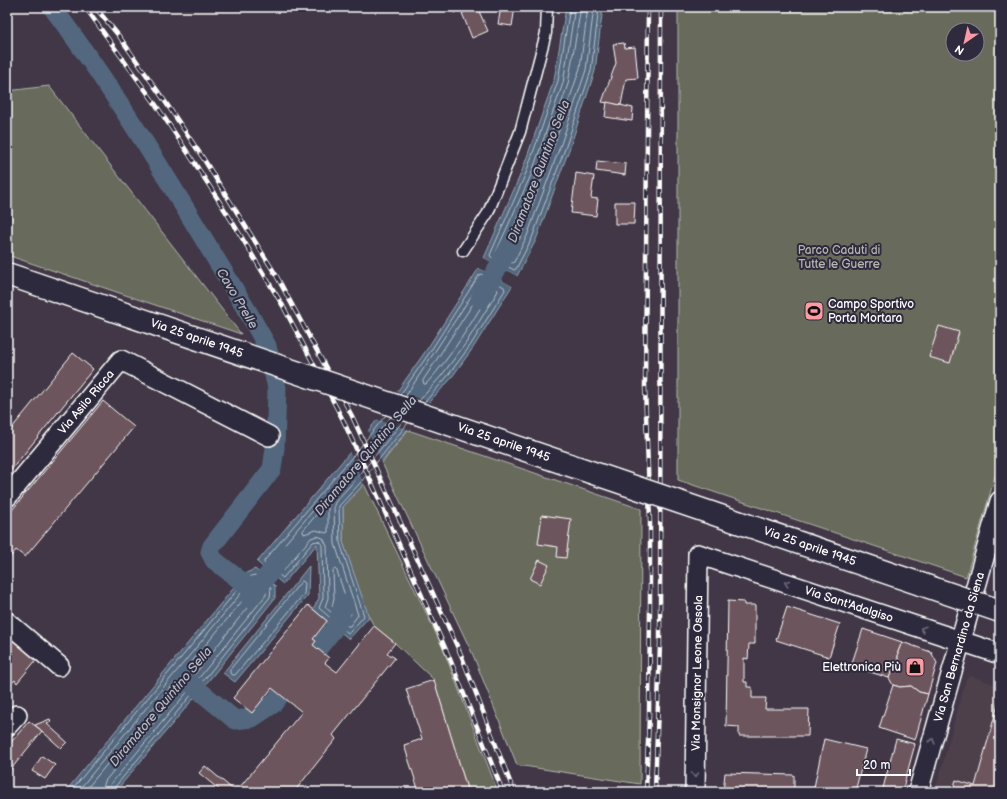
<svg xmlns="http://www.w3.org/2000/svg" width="1007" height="799" font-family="'Balsamiq Sans',sans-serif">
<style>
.built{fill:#4e404c}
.green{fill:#686b5c;stroke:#b4b5ae;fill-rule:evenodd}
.water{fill:#52677e;stroke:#97a4b2}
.pier{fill:#413746}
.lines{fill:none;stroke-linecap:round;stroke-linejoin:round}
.shore{stroke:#bac2cb;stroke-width:1}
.canal{stroke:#52677e;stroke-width:19}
.building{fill:#6c555b;stroke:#fff}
.service-casing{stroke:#fff;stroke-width:13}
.minor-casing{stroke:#fff;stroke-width:22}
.service{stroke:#2f2a3d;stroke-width:10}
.minor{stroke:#2f2a3d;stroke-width:19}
.rail-casing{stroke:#fff;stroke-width:4.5}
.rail{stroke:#2f2a3d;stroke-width:3;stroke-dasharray:9;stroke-linecap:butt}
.tertiary-bridge-casing{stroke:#fff;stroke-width:25;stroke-linecap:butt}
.tertiary-bridge{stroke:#2f2a3d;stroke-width:22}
.oneway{stroke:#6d6a77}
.labels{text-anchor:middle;stroke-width:4;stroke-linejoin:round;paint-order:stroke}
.park-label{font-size:12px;fill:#b4b5ae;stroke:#2f2a3d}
.poi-label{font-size:12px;fill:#fff;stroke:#2f2a3d;text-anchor:start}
.street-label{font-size:12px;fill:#fff;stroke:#2f2a3d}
.water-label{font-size:13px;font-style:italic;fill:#b1bbc5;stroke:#2f2a3d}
</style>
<rect width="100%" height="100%" fill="#413746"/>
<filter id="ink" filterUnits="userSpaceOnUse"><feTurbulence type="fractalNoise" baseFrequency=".025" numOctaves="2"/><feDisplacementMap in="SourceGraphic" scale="8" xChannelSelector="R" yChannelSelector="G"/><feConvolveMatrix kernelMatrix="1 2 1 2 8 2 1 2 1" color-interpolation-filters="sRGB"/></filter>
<g filter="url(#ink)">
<path class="built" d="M970,676l30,10v106h-65l31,-113z"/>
<g class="green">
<path d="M678,7h322v452l-34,118 -288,-97zM953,30h24v24h-24z"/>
<path d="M49,86l192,248 -234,-79v-164z"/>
<path d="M408,430l233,79 -1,275 -123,-19 -44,-110 -91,-192z"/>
<path d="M364,484l78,162 56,146h-30l-34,-112 -39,-37 -21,-17 -7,-13 -24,-71v-35z"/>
</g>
<g class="water">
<path d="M566,7h37l-8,64 -25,76 -34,93 -19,36 -33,-18 38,-87 32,-91z"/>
<path d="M479,268l33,18 -39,62 -24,33 -19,20 -66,83 -21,23v35l26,75 -20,22 -36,-30 6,-11 -2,-54 -34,40 -26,-22 121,-143 49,-70z"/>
<path d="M309,566l-1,29 -73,87 -12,-9z"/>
<path d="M255,569l20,17v12l-65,81 -95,113h-50l181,-219z"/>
</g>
<g class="pier">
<path d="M484,258l33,18 -1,2 -33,-19z"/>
<path d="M480,266l33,18 -1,2 -33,-18z"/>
<path d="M396,391l36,12 -22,27 -34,-11z"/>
<path d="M367,429l16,36 -18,21 -16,-35z"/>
</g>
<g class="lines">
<g class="shore">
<path d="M570,7l-12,74 -32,92 -36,82 1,2 23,13 2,-1 16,-31 34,-92 25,-75 8,-64"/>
<path d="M575,7l-12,76 -32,92 -35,77 1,3 15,8 2,-1 13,-26 34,-92 25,-74 8,-63"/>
<path d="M581,7l-13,77 -32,93 -32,73 1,2 4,3 3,-1 10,-20 33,-92 25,-74 8,-61"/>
<path d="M483,289l6,2v3c-19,31 -38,63 -63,90h-2l-1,-3z"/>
<path d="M400,395l30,-43 49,-77 2,-1 23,13 1,3 -35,56 -24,32 -22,25"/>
<path d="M405,397l76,-116h2l14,8 1,2 -32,52 -24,32 -23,26"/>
<path d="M386,415l-33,41 -89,105v2l19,15 30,-36 4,-1 3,1 2,3 1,53 -4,10 29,25 2,-1 14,-16 -24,-73 -1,-37 22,-24 47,-59"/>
<path d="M391,417l-34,42 -86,101 10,10 2,1 28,-33 6,-2 6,2 4,8 1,52 -3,9 22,19h3l8,-11 -23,-71 -1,-39 2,-4 21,-23 46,-57"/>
<path d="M324,506h2l2,1v25l-2,1 -10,-3 -12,4 -1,-3z"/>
<path d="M335,569l2,2 14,43 -3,4 -16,-12 2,-8 -1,-27z"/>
<path d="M302,581l3,2 -1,11 -69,81h-2l-3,-2v-3z"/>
<path d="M70,792l178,-215 7,-2 16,13 -1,9 -63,79 -93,112 -1,4"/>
<path d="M77,792l174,-211 3,-1 12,10v5l-63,78 -93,112 -2,7"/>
<path d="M84,792l168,-203h3l3,3v2l-59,75 -94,112 -3,11"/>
</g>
<g class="canal">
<path d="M52,7c73,97 133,202 196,305l19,34 10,42 -2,60 -3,21 -60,77 -2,6 4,8 41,32"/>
<path d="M480,299l31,-55"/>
<path d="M250,598l35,-45"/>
<path d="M184,678l51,42 17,-2 21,-14 64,-79 7,-22"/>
</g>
</g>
<g class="building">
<path d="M452,7h15l-13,6z"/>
<path d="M477,7l11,24 -16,7 -10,-25z"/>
<path d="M501,7h14l-3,19 -14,-2z"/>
<path d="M624,43l1,5 10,-1 3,31 -12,1 -5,26 -19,-3 14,-39 -3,-19z"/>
<path d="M607,102l26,6 -1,13 -27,-4z"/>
<path d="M597,161l29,3 -1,11 -29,-4z"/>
<path d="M576,173l18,3 -3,22 7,1 -2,17 -25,-3z"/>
<path d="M615,202h20l-1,22h-19z"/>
<path d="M939,326l20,6 -9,31 -21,-6z"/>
<path d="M73,353l20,16 -86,106v-41z"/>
<path d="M103,401l31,26 -109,130 -9,-7 -9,11v-45z"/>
<path d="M542,515l29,4 -5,39 -9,-1 1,-10 -20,-3z"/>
<path d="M539,560l10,5 -9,19 -10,-5z"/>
<path d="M728,601l16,1v3h11v39h-6l-1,15 -4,-1v24h3v5h5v11h14l-1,11h44l-1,27h-69v-9l-13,-1z"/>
<path d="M308,605l19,16 -14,18 3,2 -3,4 16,13 -4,5 12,9 37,-46 21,17 -8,10 8,5 -62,77 3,4 -42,53h-50l-5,-4 63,-76 -30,-24 -20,25 -19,-15z"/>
<path d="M787,607l53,17 -11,33 -53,-17z"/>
<path d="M863,629l39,13 -4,10v10l-6,9 -3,7 -38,-12z"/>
<path d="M7,633l30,26 -20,24 -2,-3 -5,5 -3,-3z"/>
<path d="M902,642l29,10 6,11 -9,31 -9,-2 -8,-6 -11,1 -7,-2 -4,-7 3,-7 6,-9v-10z"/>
<path d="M434,680l34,112h-49l-15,-47 18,-6 -16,-50z"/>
<path d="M893,685l7,2 11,-1 8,6 9,2 -13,46 -36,-12z"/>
<path d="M1000,697v95h-48l4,-12 19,6z"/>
<path d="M50,719l1,3 -4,2 20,18 -6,6 -26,-23z"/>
<path d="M29,721l13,10 -35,43v-27z"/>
<path d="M824,739l42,10 -11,43h-42z"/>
<path d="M896,739l19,5 -13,48h-20z"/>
<path d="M42,756l13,9 -10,14 -13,-8z"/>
<path d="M205,766l31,26h-14l-23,-19z"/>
<path d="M725,773l69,2v17h-71z"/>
</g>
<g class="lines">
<g class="service-casing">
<path id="service" d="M463,251l25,-38 32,-81 26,-99 1,-26"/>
</g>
<g class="minor-casing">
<g id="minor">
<path d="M7,497l114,-137 148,76"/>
<path d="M7,622l52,44"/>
<path d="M7,726l10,-11"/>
<path d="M695,792l3,-238 302,100"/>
<path d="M918,792l82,-291"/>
</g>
</g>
<use href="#service" class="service"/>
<use href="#minor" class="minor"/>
<g class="rail-casing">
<g id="rail">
<path d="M85,7l69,95 42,63 37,58 50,83 60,114 36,79 71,160 53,133"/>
<path d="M95,7l24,29 43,61 41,61 73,117 76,141 110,241 52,135"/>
<path d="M646,792l3,-77 1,-110v-83l-5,-135 3,-380"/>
<path d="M655,792l5,-148 1,-637"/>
</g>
</g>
<use href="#rail" class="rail"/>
<g class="tertiary-bridge-casing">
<path id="tertiary-bridge" d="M7,274l993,337"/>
</g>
<use href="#tertiary-bridge" class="tertiary-bridge"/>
</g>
<defs><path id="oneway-chevron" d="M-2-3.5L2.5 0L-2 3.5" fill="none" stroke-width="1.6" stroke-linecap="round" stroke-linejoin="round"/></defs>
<g class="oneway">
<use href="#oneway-chevron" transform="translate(787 583) rotate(-162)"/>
<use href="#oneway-chevron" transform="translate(923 629) rotate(-162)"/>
<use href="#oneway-chevron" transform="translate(932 741) rotate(-74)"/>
<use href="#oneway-chevron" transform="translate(695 775) rotate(91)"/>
</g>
</g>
<defs>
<g id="stadium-square" transform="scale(1)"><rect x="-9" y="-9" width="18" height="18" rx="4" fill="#ff9aa2" stroke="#2f2a3d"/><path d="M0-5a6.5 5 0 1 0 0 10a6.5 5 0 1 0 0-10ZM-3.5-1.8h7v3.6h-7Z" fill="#111"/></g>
<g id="shop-square" transform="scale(1)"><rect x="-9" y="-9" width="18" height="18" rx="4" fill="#ff9aa2" stroke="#2f2a3d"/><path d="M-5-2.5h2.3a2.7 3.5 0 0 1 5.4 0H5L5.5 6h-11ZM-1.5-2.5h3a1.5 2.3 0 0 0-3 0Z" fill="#111"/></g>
</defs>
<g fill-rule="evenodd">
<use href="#stadium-square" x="814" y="311"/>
<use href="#shop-square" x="915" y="667"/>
</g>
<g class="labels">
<g class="park-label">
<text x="839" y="254">Parco Caduti di<tspan x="839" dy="14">Tutte le Guerre</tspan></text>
</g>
<g class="poi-label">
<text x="828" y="308">Campo Sportivo<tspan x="828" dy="14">Porta Mortara</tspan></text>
<text x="901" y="671" text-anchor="end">Elettronica Più</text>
</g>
<g class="street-label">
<text transform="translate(197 338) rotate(19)" y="4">Via 25 aprile 1945</text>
<text transform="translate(86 402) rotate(-50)" y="4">Via Asilo Ricca</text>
<text transform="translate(504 442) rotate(19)" y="4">Via 25 aprile 1945</text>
<text transform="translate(810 546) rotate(19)" y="4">Via 25 aprile 1945</text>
<text transform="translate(849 604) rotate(18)" y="4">Via Sant'Adalgiso</text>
<text transform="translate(959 647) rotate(-74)" y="4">Via San Bernardino da Siena</text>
<text transform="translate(697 673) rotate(-89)" y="4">Via Monsignor Leone Ossola</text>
</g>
<g class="water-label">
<text transform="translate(538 171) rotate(-69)" y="5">Diramatore Quintino Sella</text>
<text transform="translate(238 298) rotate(59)" y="5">Cavo Prelle</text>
<text transform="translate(365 455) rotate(-50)" y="5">Diramatore Quintino Sella</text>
<text transform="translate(160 706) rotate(-50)" y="5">Diramatore Quintino Sella</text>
</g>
</g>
<rect width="1007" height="799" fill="none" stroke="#2f2a3d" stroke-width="24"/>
<rect x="12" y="12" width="983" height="775" fill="none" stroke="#fff" stroke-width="1.5" filter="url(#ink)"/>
<g transform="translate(965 42) rotate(214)"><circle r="19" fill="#2f2a3d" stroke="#827f8b"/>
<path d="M0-3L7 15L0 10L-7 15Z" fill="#ff9aa2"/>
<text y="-6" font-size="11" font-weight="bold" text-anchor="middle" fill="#ffffff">N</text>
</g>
<path d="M857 769v6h53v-6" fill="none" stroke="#ffffff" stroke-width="2"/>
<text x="863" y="769" font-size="12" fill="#ffffff" stroke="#2f2a3d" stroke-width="3" paint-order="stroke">20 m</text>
</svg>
